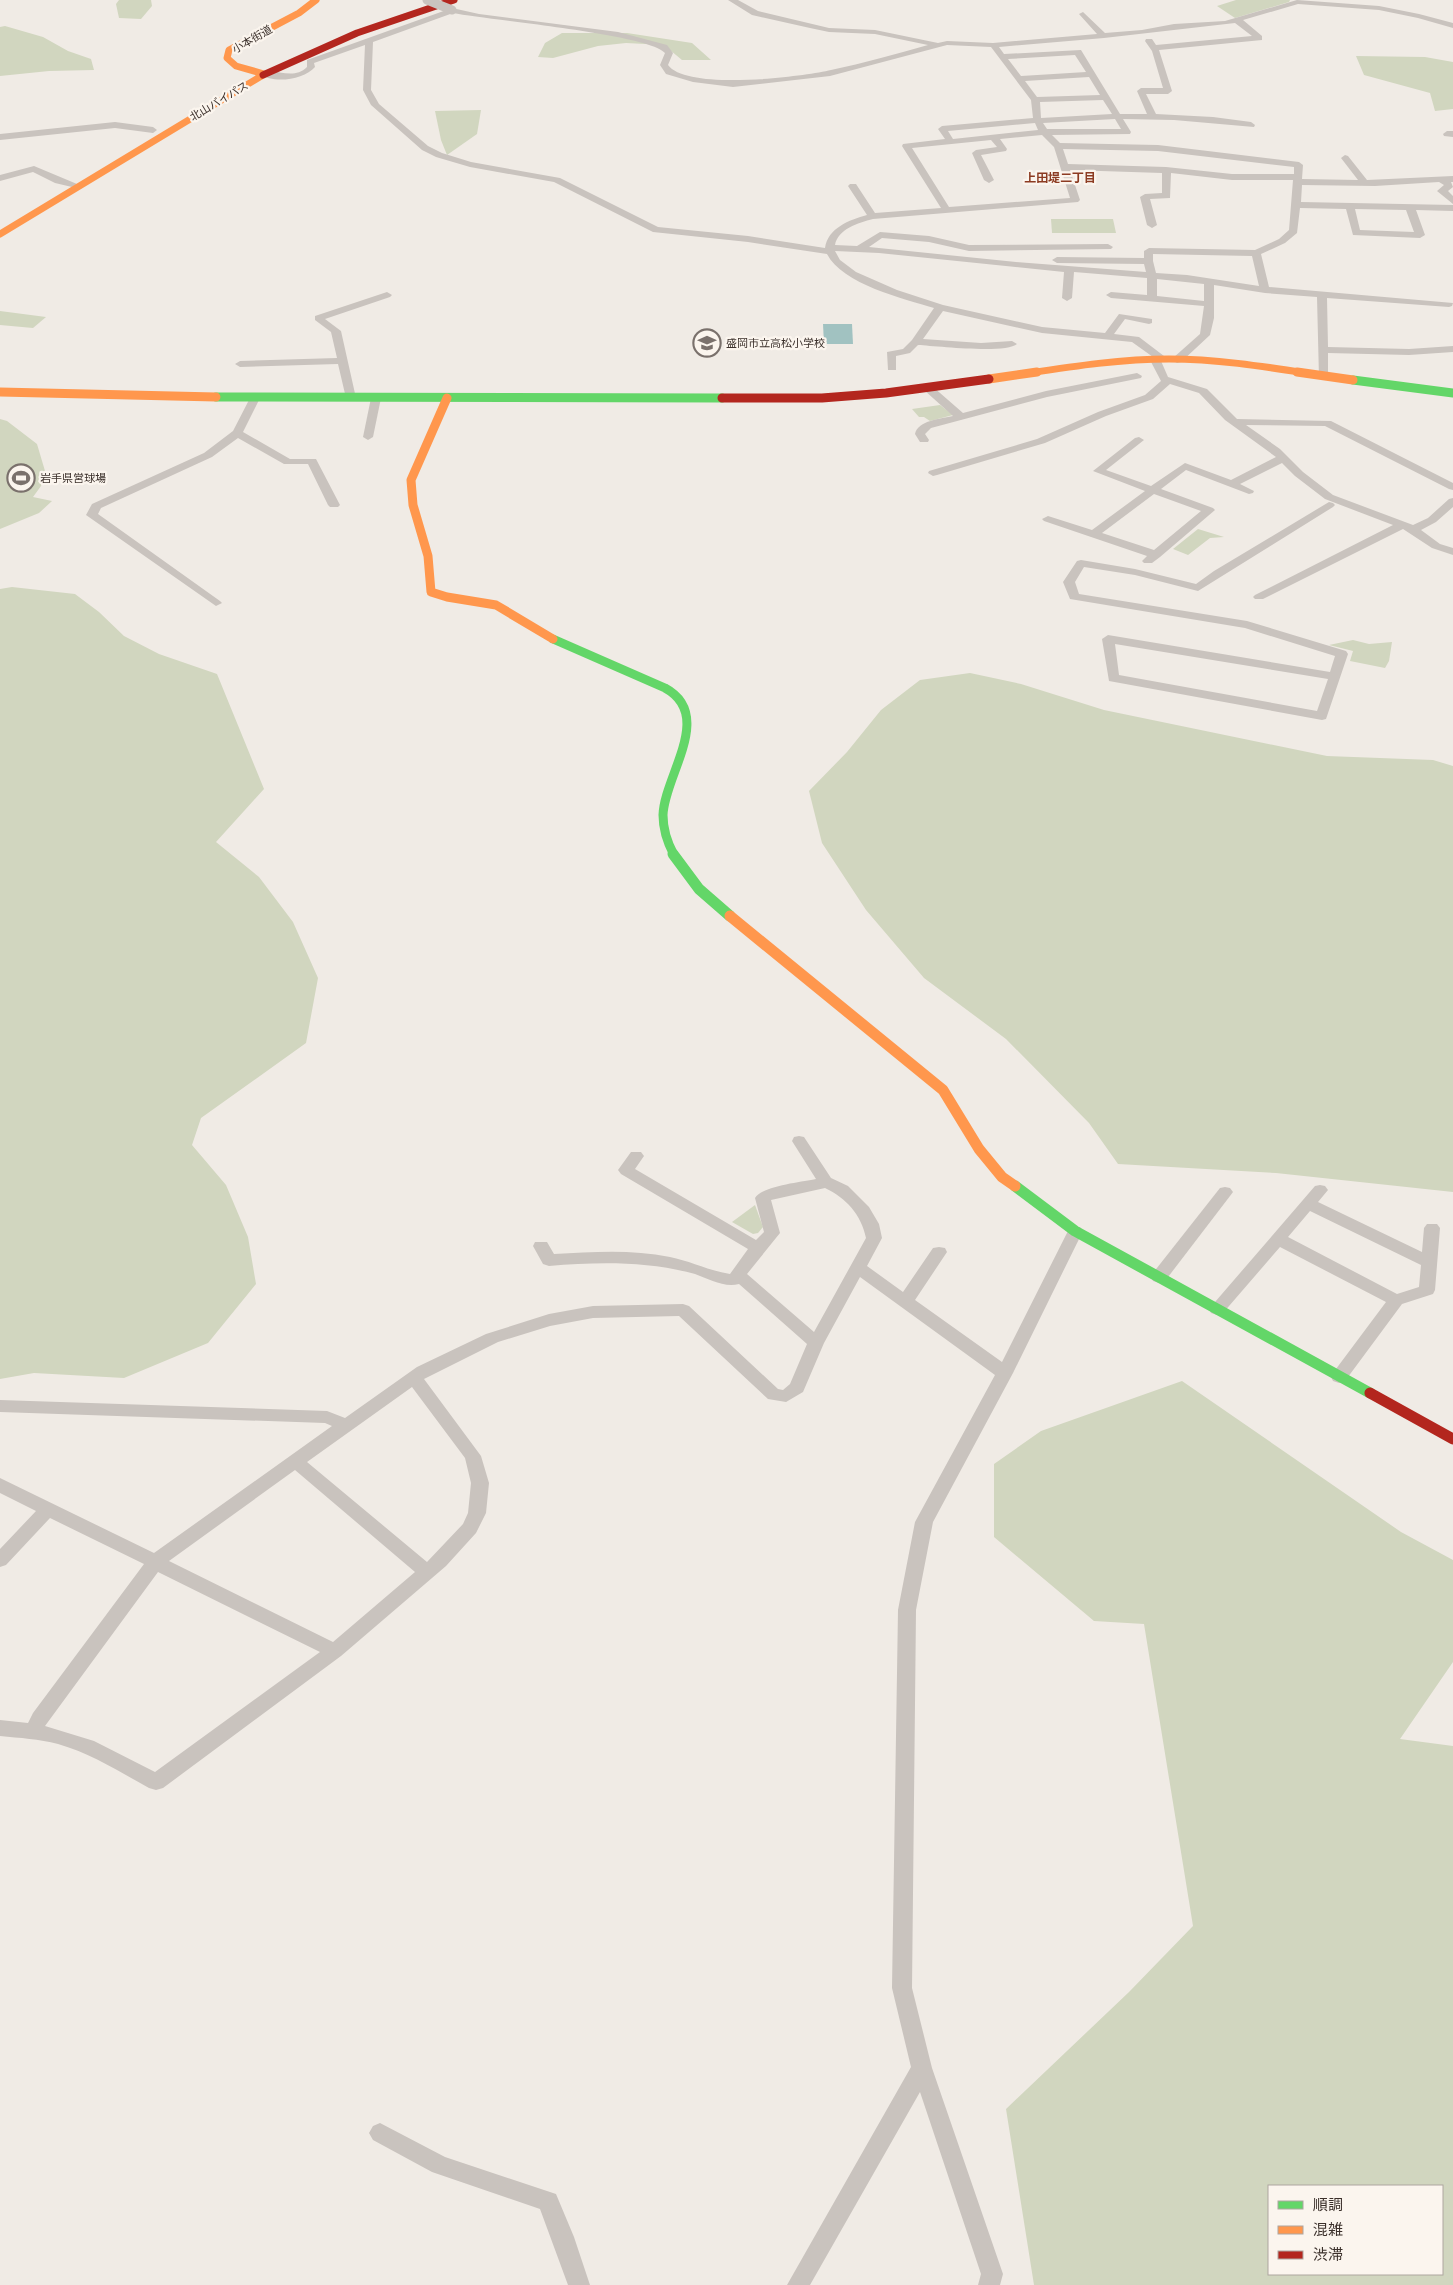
<svg xmlns="http://www.w3.org/2000/svg" width="1453" height="2285" font-family="Figtree,'Noto Sans JP',sans-serif">
<style>
.green{fill:#d1d6bf;fill-rule:evenodd}
.water{fill:#a1c2c1}
.lines{fill:none;stroke-linecap:round;stroke-linejoin:round}
.street{fill:#c9c3be;fill-rule:evenodd}
.fast-far1{stroke:#63d668;stroke-width:9}
.fast{stroke:#63d668;stroke-width:11}
.slow-far2{stroke:#ff974d;stroke-width:7}
.slow-far1{stroke:#ff974d;stroke-width:9}
.slow{stroke:#ff974d;stroke-width:11}
.jam-far2{stroke:#b3261e;stroke-width:7}
.jam-far1{stroke:#b3261e;stroke-width:9}
.jam{stroke:#b3261e;stroke-width:11}
.street-bridge{stroke:#c9c3be;stroke-width:9}
.labels{text-anchor:middle;stroke-width:4.5;stroke-linejoin:round;paint-order:stroke}
.far-street-label{font-size:11px;fill:#3b302b;stroke:#fbf5ee}
.far-poi-label{font-size:11px;fill:#3b302b;stroke:#fbf5ee;text-anchor:start}
.far-neighbourhood-label{font-size:12px;font-weight:bold;fill:#8c3b22;stroke:#fbf5ee}
</style>
<rect width="100%" height="100%" fill="#f0ebe5"/>
<g class="green">
<path d="M119,0h32l1,6 -11,13 -22,-1 -3,-14z"/>
<path d="M1236,0h54l-1,2 -54,16 -18,-12z"/>
<path d="M5,26l38,11 25,14 23,8 3,11 -45,1 -49,5v-49z"/>
<path d="M562,33h65l65,10 19,17h-29l-18,-15 -38,-2 -28,3 -45,12 -15,-1 7,-14z"/>
<path d="M1356,56l69,1 28,5v47l-18,2 -5,-18 -66,-18z"/>
<path d="M481,110l-4,24 -30,21 -6,-15 -6,-29z"/>
<path d="M1051,219h62l3,14h-64z"/>
<path d="M0,311l46,6 -13,11 -33,-3z"/>
<path d="M940,405l13,10 -23,6 -6,-4h-5l-7,-8z"/>
<path d="M0,419l7,2 30,23 8,27 -4,15 -8,11 19,4 -13,12 -39,16z"/>
<path d="M1198,529l26,8 -14,1 -22,17 -15,-6z"/>
<path d="M12,587l63,7 24,18 25,24 35,18 58,20 47,115 -48,53 43,35 34,45 25,56 -12,65 -105,75 -9,27 34,40 22,52 8,47 -48,59 -84,35 -90,-5 -34,6v-790z"/>
<path d="M1353,640l16,4 23,-2 -3,19 -4,7 -35,-7 3,-10 -24,-6z"/>
<path d="M970,673l51,11 83,26 223,46 106,4 20,6v426l-177,-19 -158,-9 -29,-41 -83,-84 -82,-61 -58,-68 -44,-67 -13,-52 38,-39 34,-42 39,-30z"/>
<path d="M755,1205l8,22 -5,6 -5,1 -21,-12z"/>
<path d="M1182,1381l219,151 52,28v102l-53,77 53,7v539h-419l-28,-176 123,-117 64,-66 -49,-302 -50,-3 -100,-84v-73l47,-33zM1442,2186v88h-173v-88z"/>
</g>
<path class="water" d="M823,324h29l1,20h-29z"/>
<g class="lines">
<g class="street">
<path d="M728,0h10l20,11 71,17 46,2 63,13 9,-2 46,2 104,-9 -18,-20 4,-2 22,21 37,-3 32,-6 51,-3 72,-21 82,6 40,8 34,9v5l-35,-10 -39,-8 -81,-6 -55,16 19,16v4l-103,10 13,41 -4,3h-22l10,20 57,3 38,5 4,3 -1,2 -80,-7 -51,-1 8,13 -1,2 -78,1 8,8 98,2 141,17 4,3 -1,14 56,1 -17,-22 4,-3 3,1 19,24 86,-4v6h-2l2,5 -5,4 5,5v8l-16,-13 7,-6 -5,-3 -64,4 -73,-1 -1,17 152,3v6l-37,-1 9,25 -5,3 -67,-3 -7,-26 -46,-1 -3,25 -12,10 -24,11 8,33 184,16 -1,3 -3,1 -122,-9 1,49 81,2 44,-3v6l-44,3 -81,-2v23l-1,2h-8l-2,-81 -52,-4 -51,-8v33l-4,17 -29,27 -4,1 -5,-3 1,-2 27,-24 4,-28 -93,-8 -5,-3 5,-3 36,3v-17l-73,-6 -2,26 -5,3 -5,-3 2,-26 -185,-19 -44,-2 5,9 16,12 41,18 46,15 99,22 63,6 14,-19 33,5v4l-3,1 -24,-5 -11,15 25,3 25,19 1,2 -4,3 7,16 39,12 30,30 94,2 122,62v7l-4,-1 -124,-63 -79,-1 34,24 23,23 30,23 80,30 15,-7 21,-19 4,-1v9l-17,15 -15,8 19,14 13,4v7l-21,-7 -29,-19 -140,70h-8l-2,-2 2,-2 138,-70 -68,-26 -30,-23 -13,-13 -42,21 14,7 -1,2 -4,1 -63,-24 -25,19 52,19 2,2 -55,47 -8,6h-8l-2,-2 5,-5 -103,-35 -2,-2 6,-3 44,14 53,-39 -52,-20 42,-33 4,-1 5,3 -38,30 45,16 34,-23 46,17 45,-23 -51,-37 -26,-27 -29,-9 -17,15 -47,17 -61,27 -108,32 -4,1 -5,-3 1,-2 108,-32 61,-27 47,-17 16,-14 -11,-21 3,-3 -21,-15 -90,-9 -99,-22 -20,28 58,4 31,-2 5,3c-11,10 -81,2 -99,1l-8,8 -14,3v14h-8l-1,-18 16,-3 9,-9 22,-32c-30,-9 -92,-24 -107,-54l-79,-12 -95,-10 -99,-50 -84,-15 -34,-10 -14,-7 -51,-45 -8,-15 2,-45 -51,18 1,4c-11,13 -42,17 -55,7 12,-9 32,8 47,-7v-7l145,-52 27,6 139,18 49,13 6,8 -5,12c19,26 133,12 163,5 33,-7 65,-16 97,-25l-53,-11 -46,-2 -19,-4 -58,-13zM453,13c35,7 196,21 212,40l-5,12 6,9 27,8 40,5 97,-11 117,-31 44,2 40,53 2,18 -91,8 -4,3 7,10 -42,5 -1,2 39,62 -66,5 -19,-29h-6l-2,2 19,29c-18,5 -39,13 -42,33l-77,-12 -90,-9 -98,-49 -89,-16 -29,-9 -14,-7 -49,-42 -8,-14 2,-48zM1235,23l17,13 -96,9 -4,-6h-6l-1,2 7,10 11,37h-22l-4,3 10,23h-27l-39,-64 -77,4 -5,-7 105,-9zM1075,55l11,17 -65,4 -13,-17zM1089,77l11,18 -63,2 -12,-16zM1103,100l9,14 -71,4 -1,-16zM1115,119l6,10h-74l-4,-6zM1035,123l3,7 -85,9 -5,-8zM1042,135l12,12 16,51 -121,9 -37,-59 79,-8 6,7 -21,3 -4,3 12,27 5,3 5,-3 -13,-25 25,-4 1,-2 -7,-10zM1063,149l95,2 136,16v7h-62l-66,-7 -98,-3zM1070,170l92,3v20l-17,1 -5,3 7,28 5,3 5,-3 -7,-26 20,-1 1,-25 61,7h61l-4,50 -10,9 -24,11 -106,-2 -5,3v7l-87,-1 -5,3 5,3 87,1 2,8 -130,-10 -147,-15 13,-9 47,4 40,9 142,-2 2,-2 -5,-3 -139,1 -40,-9 -49,-4 -23,14 -22,-1c3,-16 23,-22 38,-26l205,-17 2,-2zM1355,209l51,1 8,22 -54,-2zM1153,254l99,2 7,30 -72,-11 -31,-2 -3,-12zM1157,279l47,5v17l-47,-5zM1154,494l47,17 -47,39 -52,-17z"/>
<path d="M115,122l38,5 4,3 -4,3 -38,-5 -115,12v-6z"/>
<path d="M1447,131h6v6l-9,-1 -1,-2z"/>
<path d="M34,166l43,18 -5,3 -17,-4 -22,-11 -33,9v-6z"/>
<path d="M387,292l5,3 -2,2 -65,22 16,12 15,67 -1,2h-8l-1,-2 -8,-34 -98,3 -5,-3 5,-3 97,-3 -6,-26 -16,-12v-4z"/>
<path d="M1137,373l5,3 -1,2 -94,19 -116,31 -6,6 4,6 -1,2h-8l-5,-8c3,-14 26,-15 38,-18l-29,-26v-4h8l31,27 83,-22z"/>
<path d="M255,395l5,3 -17,34 47,27h26l24,46 -2,2h-8l-2,-2 -20,-41h-24l-46,-26 -26,19 -111,51 -3,6 122,87 2,2 -6,3 -130,-91 6,-11 112,-51 29,-22 17,-33z"/>
<path d="M376,395l5,3 -8,39 -5,3 -5,-3 8,-39z"/>
<path d="M1329,502l4,1 2,2 -2,2 -135,84 -63,-16 -51,-8 -9,15 4,12 168,27 99,30 2,3 -22,65 -4,1 -213,-39 -7,-42 6,-4 222,37 5,-16 -90,-28 -175,-29 -7,-17 14,-21 4,-1 54,9 61,15 18,-13zM1115,644l213,35 -11,32 -198,-36z"/>
<path d="M799,1136l5,1 27,41 17,8 21,21 10,17 3,14 -15,28 36,26 30,-44 6,-1 6,1 2,4 -32,48 87,62 68,-135h10l3,4 -70,142 -80,149 -17,88 -4,378 20,80 71,206 -3,11h-22l3,-11 -61,-182 -110,193h-23l124,-218 -19,-79 6,-378 17,-88 80,-147 -135,-98 -36,66 -21,49 -17,10 -18,-3 -89,-83 -86,2 -43,8 -52,16 -74,37 57,77 8,27 -3,30 -10,20 -30,33 -105,90 -178,132 -7,2 -7,-2c-29,-16 -59,-35 -91,-44 -19,-5 -38,-6 -58,-8v-16l28,3 5,-10 111,-149 -94,-46 -44,47 -6,2v-18l36,-38 -36,-18v-15l154,75 178,-127 -7,-3 -325,-11v-12l327,11 18,7 72,-51 69,-33 63,-20 44,-8 90,-2 6,2 89,83 5,1 7,-6 17,-40 -68,-60c-15,4 -30,-5 -44,-10 -49,-13 -96,-12 -146,-8l-6,-2 -10,-18 2,-4h12l7,12c39,-2 77,-5 116,3 20,4 40,14 60,17l18,-25 -127,-75 -3,-4 13,-18h10l3,4 -9,13 121,71 8,-8 -9,-34c7,-12 47,-16 61,-19l-24,-38 2,-4zM825,1188c21,10 36,26 41,50l-52,94 -67,-58 33,-41 -9,-33zM412,1387l53,71 6,25 -3,30 -5,11 -36,38 -120,-100zM295,1470l120,102 -82,70 -164,-81zM158,1572l162,80 -165,120 -61,-31 -49,-15z"/>
<path d="M1320,1185l5,1 3,4 -10,12 104,50 2,-24 3,-4h10l3,4 -5,62 -2,4 -31,10 -57,77 -6,2 -6,-2 -2,-4 2,-4 53,-71 -106,-55 -57,66 -6,2 -6,-2 -2,-4 106,-123zM1310,1211l111,54 -2,22 -22,7 -109,-57z"/>
<path d="M1225,1187l5,1 3,4 -3,4 -65,85 -6,2 -6,-2 -2,-4 2,-4 67,-85z"/>
<path d="M380,2123l65,34 111,37 18,43 16,48h-22l-28,-76 -108,-37 -59,-32 -4,-7 4,-7z"/>
</g>
<g class="fast-far1">
<path d="M1353,380l100,13"/>
<path d="M216,397l506,1"/>
<path d="M553,639l112,49c50,27 -1,88 -2,127 0,15 4,27 11,40"/>
</g>
<g class="fast">
<path d="M673,854l26,35 31,27"/>
<path d="M1015,1186l60,45 295,162"/>
</g>
<g class="slow-far2">
<path d="M264,74l-28,-8 -9,-8 2,-8 70,-37 17,-13"/>
<path d="M0,234l263,-159"/>
<path d="M1029,373c46,-7 93,-14 140,-14 46,0 92,7 137,14"/>
</g>
<g class="slow-far1">
<path d="M1297,372l56,8"/>
<path d="M989,379l48,-7"/>
<path d="M0,392l216,5"/>
<path d="M447,398l-36,82 2,25 15,51 3,36 16,5 49,8 57,34"/>
</g>
<path class="slow" d="M730,916l213,174 36,59 23,28 13,9"/>
<path class="jam-far2" d="M263,75l94,-42 97,-33"/>
<path class="jam-far1" d="M722,398h100l64,-5 103,-14"/>
<path class="jam" d="M1370,1393l83,46"/>
<path class="street-bridge" d="M427,0l25,10"/>
</g>
<defs>
<g id="school-ring" transform="scale(1.4375)"><circle r="9.5" fill="#fbf5ee" stroke="#7a716c" stroke-width="1.5"/><path d="M0-5L7-2L0 1L-7-2ZM-4 1L0 2.5L4 1V4Q0 6-4 4Z" fill="#7a716c"/></g>
<g id="stadium-ring" transform="scale(1.4375)"><circle r="9.5" fill="#fbf5ee" stroke="#7a716c" stroke-width="1.5"/><path d="M0-5a6.5 5 0 1 0 0 10a6.5 5 0 1 0 0-10ZM-3.5-1.8h7v3.6h-7Z" fill="#7a716c"/></g>
</defs>
<g fill-rule="evenodd">
<use href="#school-ring" x="707" y="343"/>
<use href="#stadium-ring" x="21" y="478"/>
</g>
<g class="labels">
<g class="far-street-label">
<text transform="translate(252 39) rotate(-30)" y="4">小本街道</text>
<text transform="translate(219 101) rotate(-31)" y="4">北山バイパス</text>
</g>
<g class="far-poi-label">
<text x="726" y="347">盛岡市立高松小学校</text>
<text x="40" y="482">岩手県営球場</text>
</g>
<g class="far-neighbourhood-label">
<text x="1060" y="182">上田堤二丁目</text>
</g>
</g>
<rect x="1268" y="2185" width="175" height="90" fill="#fbf5ee" stroke="#aea6a0"/>
<rect x="1278" y="2201" width="25" height="8" fill="#63d668" stroke="#aea6a0"/>
<text x="1313" y="2210" font-size="15" fill="#3b302b">順調</text>
<rect x="1278" y="2226" width="25" height="8" fill="#ff974d" stroke="#aea6a0"/>
<text x="1313" y="2235" font-size="15" fill="#3b302b">混雑</text>
<rect x="1278" y="2251" width="25" height="8" fill="#b3261e" stroke="#aea6a0"/>
<text x="1313" y="2260" font-size="15" fill="#3b302b">渋滞</text>
</svg>
